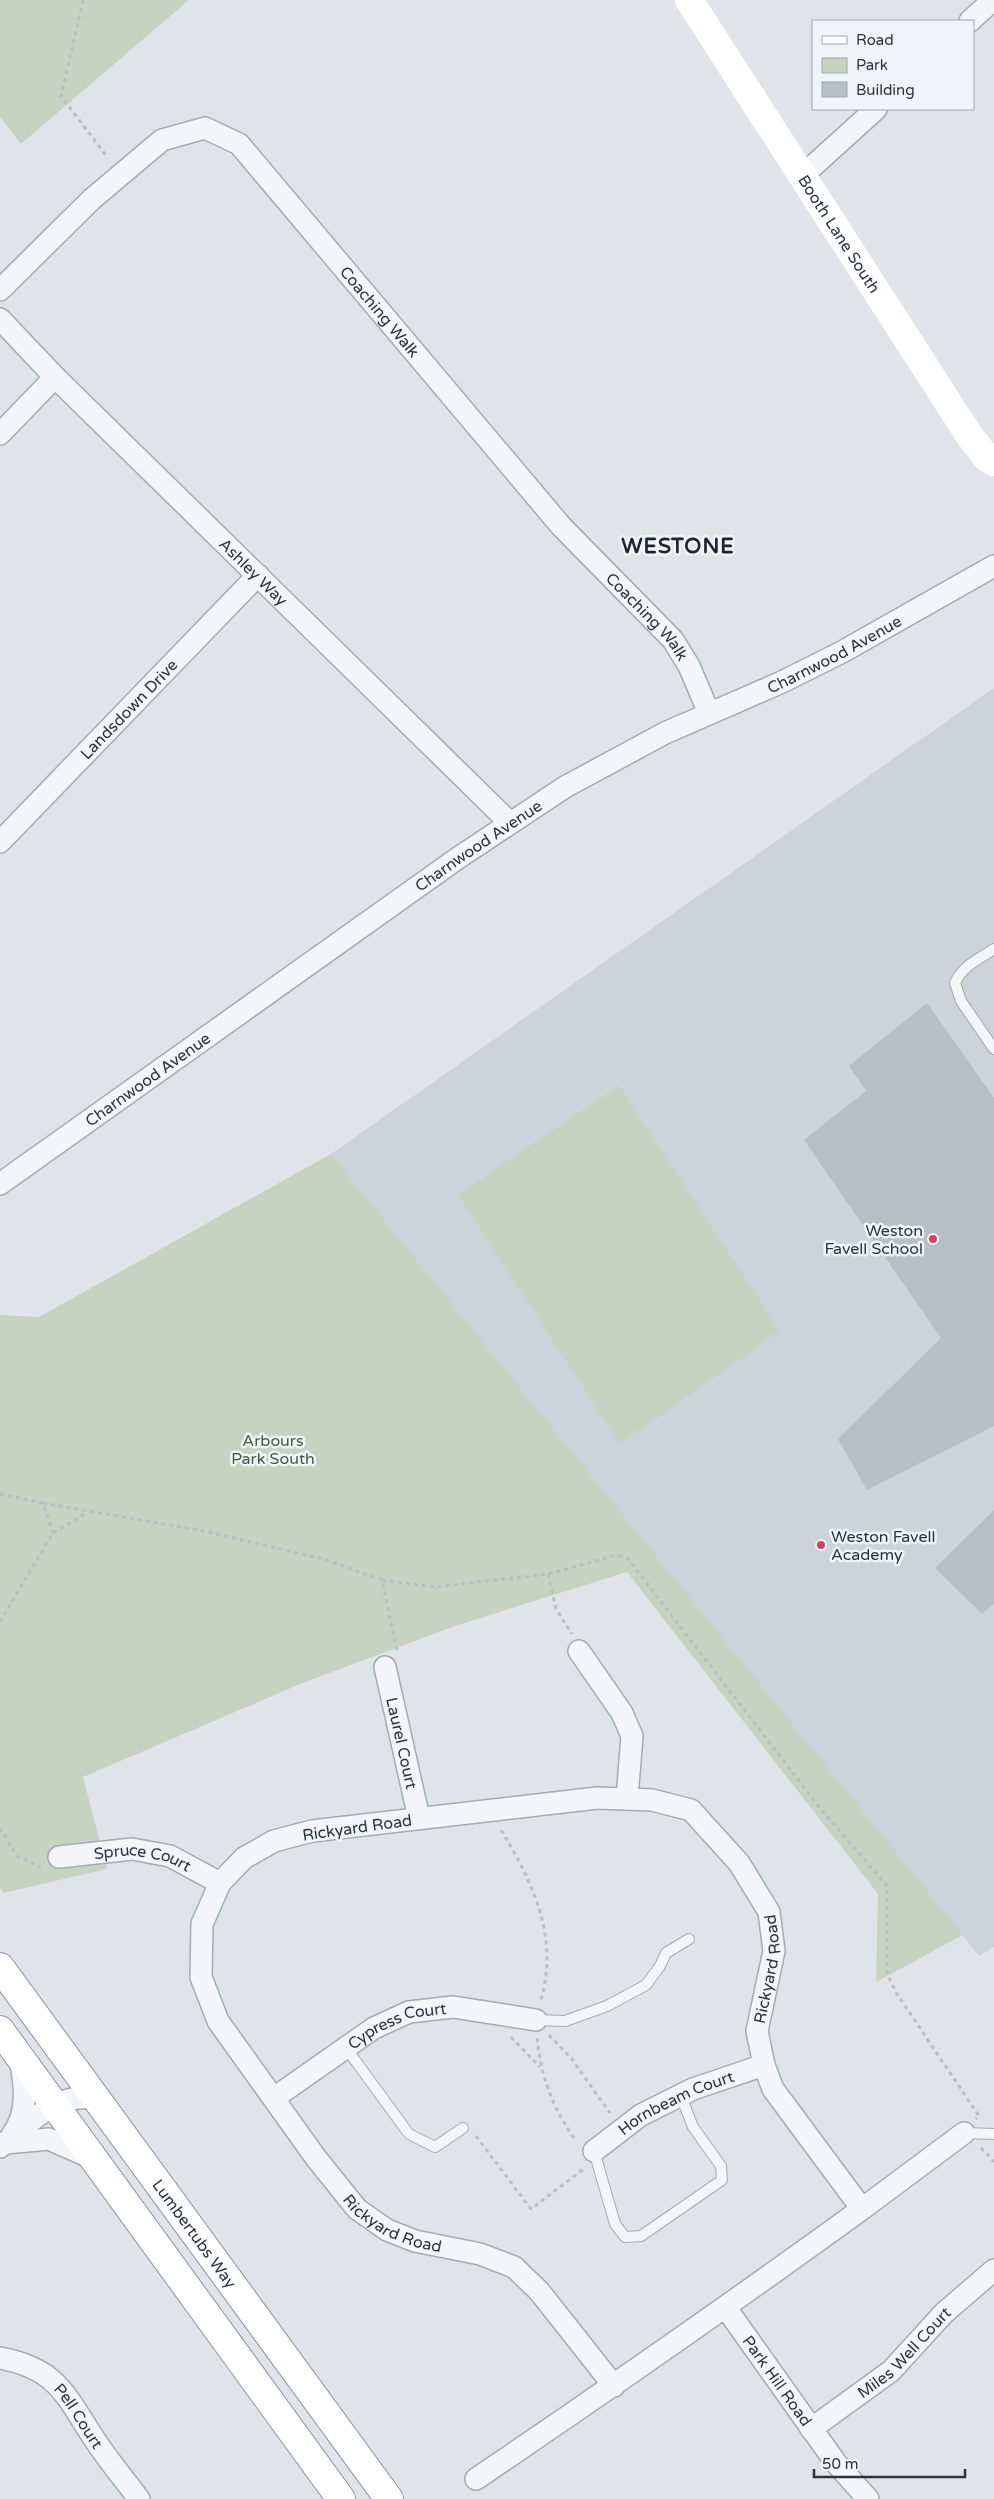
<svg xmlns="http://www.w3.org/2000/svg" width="994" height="2499" font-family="'Varela Round',sans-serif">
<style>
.built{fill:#ced3db}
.green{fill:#c7d3c1}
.building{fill:#b8bec6}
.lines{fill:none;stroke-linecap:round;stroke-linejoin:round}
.lane-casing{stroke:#a5abb3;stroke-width:12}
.street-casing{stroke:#a5abb3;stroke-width:24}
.highway-casing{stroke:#8892a0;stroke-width:30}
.path{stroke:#babfc5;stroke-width:3;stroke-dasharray:4 4;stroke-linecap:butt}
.lane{stroke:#f3f5f8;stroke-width:10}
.street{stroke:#f3f5f8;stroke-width:21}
.secondary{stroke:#fff;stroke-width:28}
.highway{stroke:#fff;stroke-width:28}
.poi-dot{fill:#cf4560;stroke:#f0f3f7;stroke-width:2}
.labels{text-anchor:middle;stroke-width:5;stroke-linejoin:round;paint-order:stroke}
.street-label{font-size:16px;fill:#293341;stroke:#f0f3f7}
.poi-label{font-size:16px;fill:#293341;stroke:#f0f3f7;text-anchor:end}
.park-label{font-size:16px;fill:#3f5d36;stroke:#f0f3f7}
.district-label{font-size:21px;font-weight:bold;letter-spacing:1px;fill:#1b2432;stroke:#f0f3f7}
</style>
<rect width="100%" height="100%" fill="#e0e4e9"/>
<path class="built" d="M994,688v1259l-15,9 -648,-802z"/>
<g class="green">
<path d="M0,0h189l-168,144 -21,-27z"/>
<path d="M619,1085l161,246 -160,113 -162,-249z"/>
<path d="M331,1154l632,781 -87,47 2,-88 -251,-322 -169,53 -153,57 -222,95 24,92 -103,24 -4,-5v-573l39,2z"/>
</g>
<g class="building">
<path d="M927,1003l67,95v328l-127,64 -29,-51 103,-101 -137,-198 62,-49 -17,-25z"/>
<path d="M994,1510v94l-12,10 -47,-46z"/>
</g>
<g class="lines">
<g class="lane-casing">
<g id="lane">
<path d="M994,949c-15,10 -32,17 -39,34l6,18 33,48"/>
<path d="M536,2020l29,1 42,-15 39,-21 14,-19 6,-13 23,-14"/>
<path d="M346,2048l63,86 26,13 28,-19"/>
<path d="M964,2133l30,1"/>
<path d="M594,2151l21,73 10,13 16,-1 81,-56 -1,-14 -28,-39 -12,-31"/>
</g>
</g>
<g class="street-casing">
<g id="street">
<path d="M970,21l23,-21"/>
<path d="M802,176l74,-67"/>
<path id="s1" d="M0,290l92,-91 70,-59 43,-12 34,16 322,382 112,114 16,26 20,47"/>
<path id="s2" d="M0,319l55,58 454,445"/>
<path d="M0,434l55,-57"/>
<path id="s3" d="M0,842l258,-267"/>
<path id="s4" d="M0,1184l458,-326 107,-71 100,-54 117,-51 60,-30 152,-86"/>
<path d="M579,1651l43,62 10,23 -5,62"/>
<path id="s5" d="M385,1667l34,151"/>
<path id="s6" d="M59,1857l73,-8 38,7 50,27"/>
<path id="s7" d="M274,2098l100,-70 35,-16 44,-5 83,13"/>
<path d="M12,2135c17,-22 13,-51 8,-76"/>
<path d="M5,2143l44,-4 45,20"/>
<path d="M0,2147c29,-23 56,-56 96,-48"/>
<path id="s8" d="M594,2151l47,-36 52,-26 71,-24"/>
<path d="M862,2209l102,-76"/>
<path id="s9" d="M726,2308l110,155 32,36"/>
<path id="s10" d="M0,2358c56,10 65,36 93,79 14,22 31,42 46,62"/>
<path id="s11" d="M811,2429l80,-58 53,-58 50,-43"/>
<path id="s12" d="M476,2479c130,-88 259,-178 386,-270l-89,-120 -9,-24 -7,-34 17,-80 -5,-39 -30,-49 -48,-53 -39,-10 -55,-2 -285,33 -38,10 -30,17 -24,25 -18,41 -1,53 17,44 98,137 41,51 30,21 28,11 65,13 34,13 25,24 75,95"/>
</g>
</g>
<g class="highway-casing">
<g id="highway">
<path id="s14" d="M0,1967l389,532"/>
<path d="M0,2030l341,469"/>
</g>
</g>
<g class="path">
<path d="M83,0l-22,96 47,62"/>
<path d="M0,1494l43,9 10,30"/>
<path d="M43,1503l161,28 120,28 58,21 15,71"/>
<path d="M548,1574l8,35 16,25"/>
<path d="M382,1580l52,7 114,-13 69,-19 11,4 192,249 67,78v88l10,20 82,122 -3,3"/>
<path d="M0,1622l53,-89 35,-21"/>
<path d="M0,1828l17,28 24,11"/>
<path d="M501,1830c32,53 58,106 40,170"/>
<path d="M549,2035l22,23 39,55"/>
<path d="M511,2037l29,30"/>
<path d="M537,2038c4,39 16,71 39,103"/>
<path d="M476,2136l55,73 54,-41"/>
<path d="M981,2148l13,14"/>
</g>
<use href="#lane" class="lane"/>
<use href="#street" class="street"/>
<path class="secondary" id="s13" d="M689,0l280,435 18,23 7,4"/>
<use href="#highway" class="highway"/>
</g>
<g class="poi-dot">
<circle cx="933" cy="1239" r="5"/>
<circle cx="821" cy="1545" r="5"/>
</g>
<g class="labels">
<g class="street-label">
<text dy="6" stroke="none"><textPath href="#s13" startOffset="278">Booth Lane South</textPath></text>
<text dy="6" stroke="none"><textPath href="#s1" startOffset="522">Coaching Walk</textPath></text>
<text dy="6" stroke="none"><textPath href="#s2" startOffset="358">Ashley Way</textPath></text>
<text dy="6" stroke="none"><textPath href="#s1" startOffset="928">Coaching Walk</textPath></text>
<text dy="6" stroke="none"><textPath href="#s4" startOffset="991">Charnwood Avenue</textPath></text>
<text dy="6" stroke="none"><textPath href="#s3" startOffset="185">Landsdown Drive</textPath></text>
<text dy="6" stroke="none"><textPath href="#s4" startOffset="586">Charnwood Avenue</textPath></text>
<text dy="6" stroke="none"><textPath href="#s4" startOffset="181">Charnwood Avenue</textPath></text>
<text dy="6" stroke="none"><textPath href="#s5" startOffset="78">Laurel Court</textPath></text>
<text transform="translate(357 1827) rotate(-8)" y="6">Rickyard Road</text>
<text dy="6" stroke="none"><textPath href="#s6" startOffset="85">Spruce Court</textPath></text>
<text dy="6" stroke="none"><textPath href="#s12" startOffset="744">Rickyard Road</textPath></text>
<text dy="6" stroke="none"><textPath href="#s7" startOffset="145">Cypress Court</textPath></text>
<text dy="6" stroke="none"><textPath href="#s8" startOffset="96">Hornbeam Court</textPath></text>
<text dy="6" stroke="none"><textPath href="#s12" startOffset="1839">Rickyard Road</textPath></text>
<text dy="6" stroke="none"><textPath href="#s14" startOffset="330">Lumbertubs Way</textPath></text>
<text dy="6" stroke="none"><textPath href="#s11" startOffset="121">Miles Well Court</textPath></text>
<text dy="6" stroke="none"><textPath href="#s9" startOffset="89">Park Hill Road</textPath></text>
<text dy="6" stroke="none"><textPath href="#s10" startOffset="102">Pell Court</textPath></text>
</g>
<g class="poi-label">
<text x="923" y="1236">Weston<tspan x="923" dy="18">Favell School</tspan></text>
<text x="831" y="1542" text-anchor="start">Weston Favell<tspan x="831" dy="18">Academy</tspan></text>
</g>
<g class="park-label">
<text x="273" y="1446">Arbours<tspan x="273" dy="18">Park South</tspan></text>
</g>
<g class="district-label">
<text x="678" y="553">WESTONE</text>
</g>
</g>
<rect x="812" y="20" width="162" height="90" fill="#f0f3f7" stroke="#a0a6ae"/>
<rect x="822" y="36" width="25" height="8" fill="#ffffff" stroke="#a0a6ae"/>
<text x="856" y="45" font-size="15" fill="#293341">Road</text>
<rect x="822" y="58" width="25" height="15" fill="#c7d3c1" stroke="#a0a6ae"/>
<text x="856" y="70" font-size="15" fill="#293341">Park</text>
<rect x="822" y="82" width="25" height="15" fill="#b8bec6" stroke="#a0a6ae"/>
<text x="856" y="95" font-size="15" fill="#293341">Building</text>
<path d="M814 2469v8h151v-8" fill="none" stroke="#293341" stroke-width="2.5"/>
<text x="822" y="2469" font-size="15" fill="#293341" stroke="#f0f3f7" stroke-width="4" paint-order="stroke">50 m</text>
</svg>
